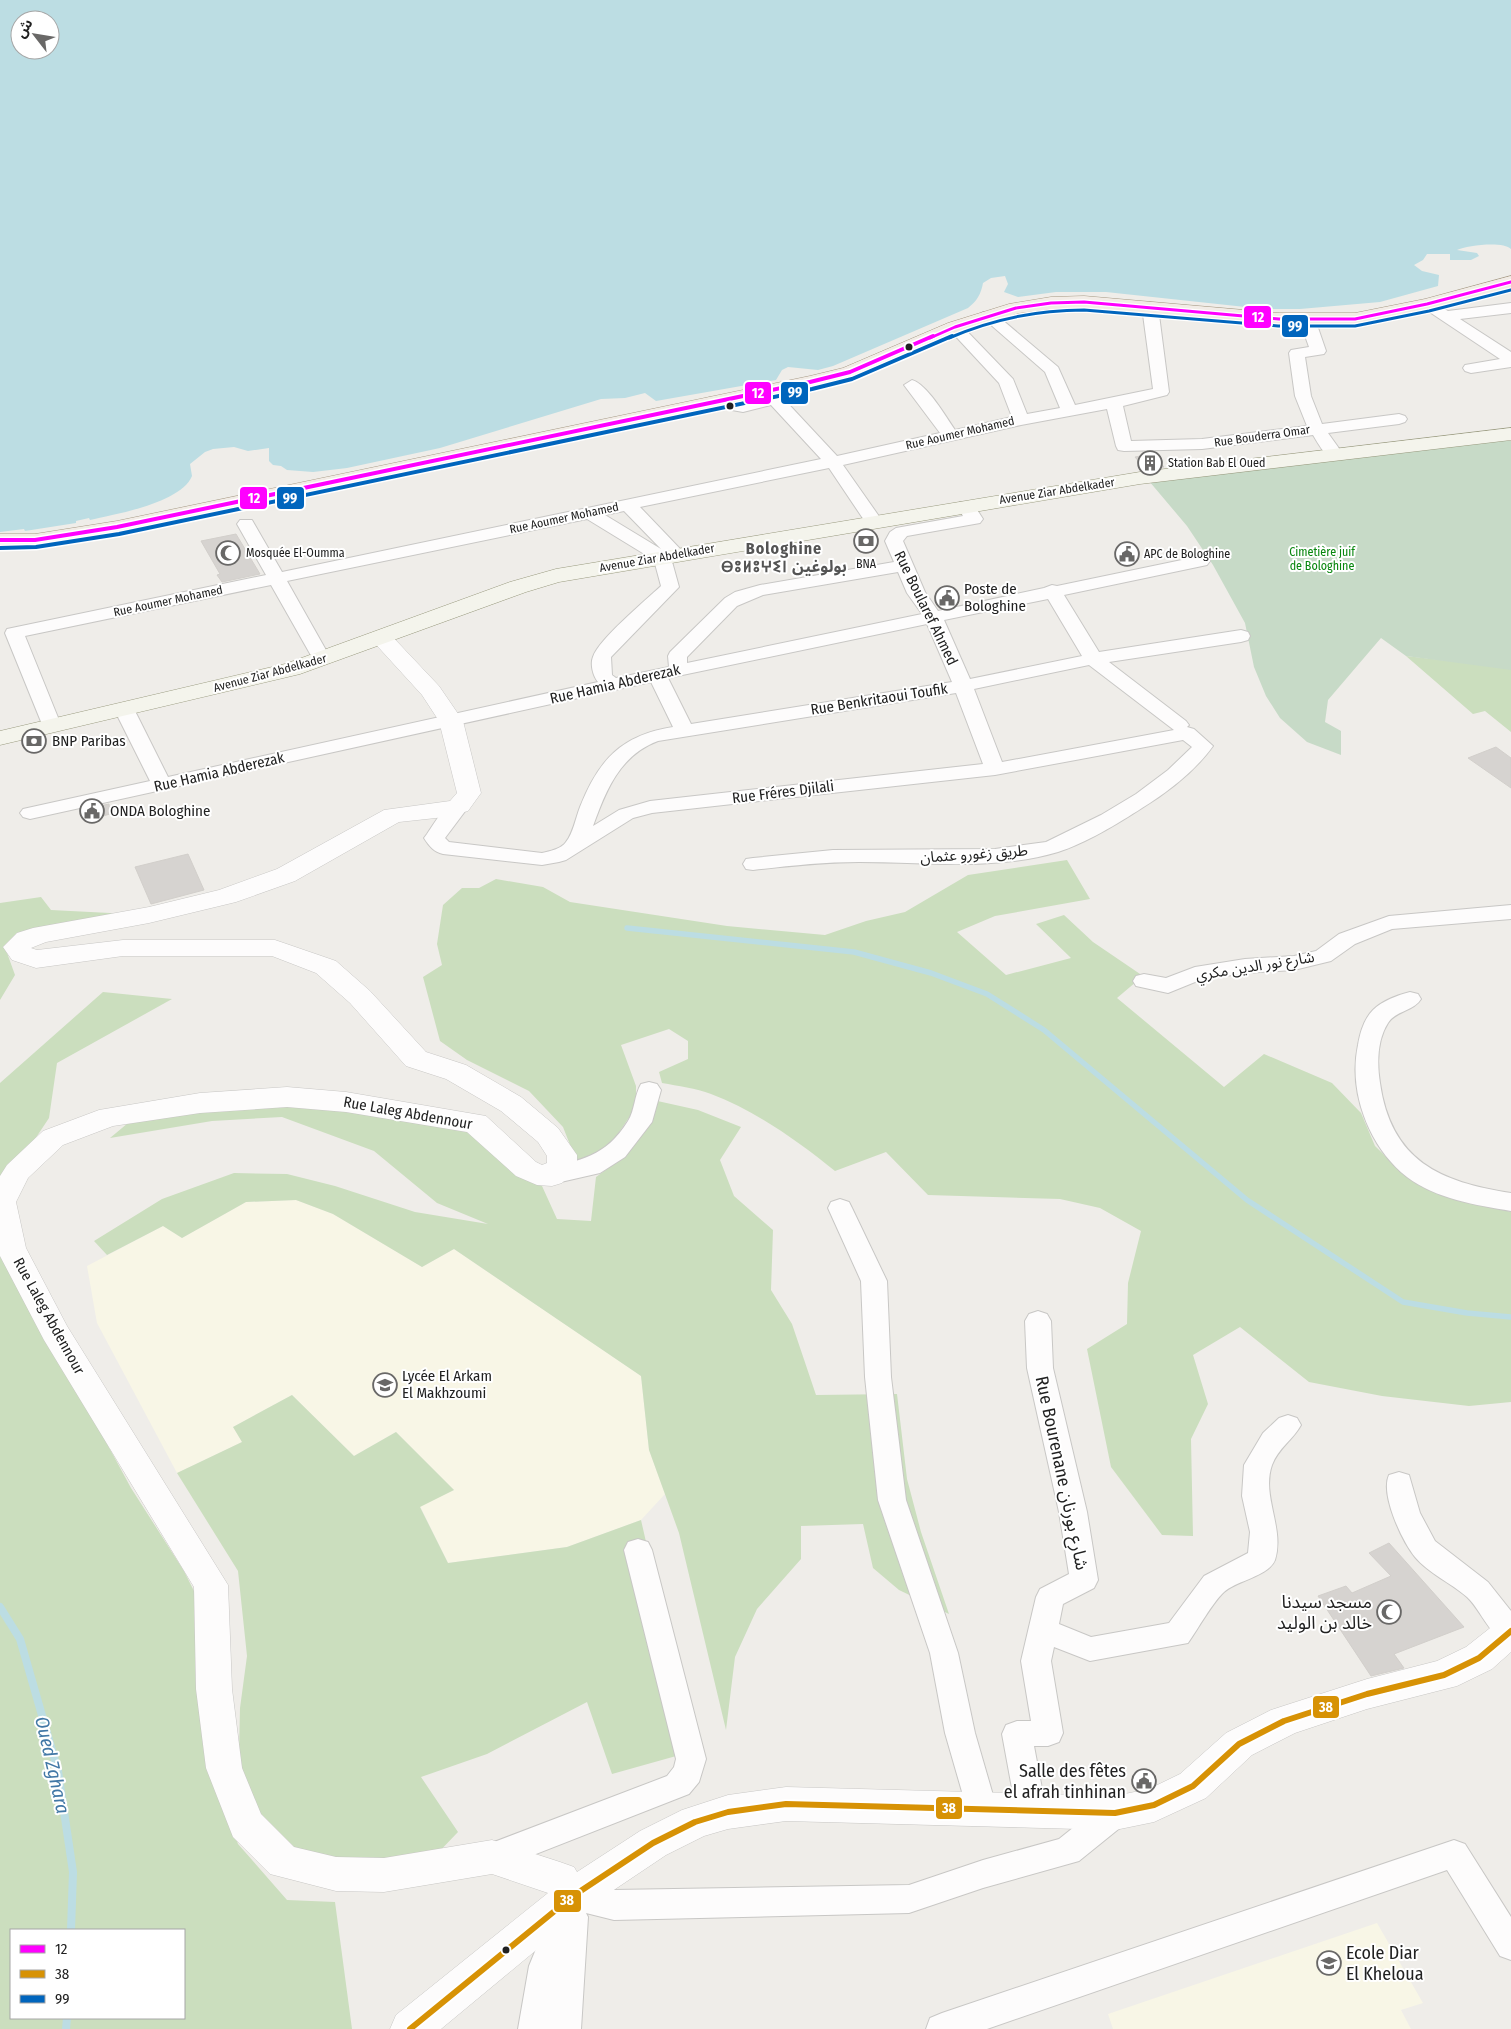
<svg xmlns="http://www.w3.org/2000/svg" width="1511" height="2029" font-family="'Fira Sans Condensed','Noto Sans Arabic','Noto Sans Tifinagh',sans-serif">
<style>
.education{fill:#f8f6e6}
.forest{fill:#cbdebe;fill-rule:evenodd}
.cemetery{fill:#c7dac7}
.water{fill:#bcdde3;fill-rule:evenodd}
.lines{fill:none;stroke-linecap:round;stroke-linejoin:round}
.stream-far1{stroke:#bcdde3;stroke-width:5.5}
.stream{stroke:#bcdde3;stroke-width:8}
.building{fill:#d6d3d0;stroke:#d2cfcb}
.minor-casing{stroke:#c8c7c5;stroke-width:2}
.tertiary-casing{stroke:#c8c7c5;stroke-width:1}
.secondary-casing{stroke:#999a7f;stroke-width:1}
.primary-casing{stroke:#a69a85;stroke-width:1}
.minor{fill:#fdfcfc;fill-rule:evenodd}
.tertiary{fill:#fdfcfc;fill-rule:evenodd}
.secondary{fill:#f4f4ec;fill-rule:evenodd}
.primary{fill:#f2ece6;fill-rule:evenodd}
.bus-1-far1-casing{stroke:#fff;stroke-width:5.5}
.bus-1-casing{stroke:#fff;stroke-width:7}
.bus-2-casing{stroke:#fff;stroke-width:10}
.bus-3-far1-casing{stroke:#fff;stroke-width:5.5}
.bus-3-casing{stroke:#fff;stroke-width:7}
.bus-1-far1{stroke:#f0f;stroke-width:3}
.bus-1{stroke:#f0f;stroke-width:4}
.bus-2{stroke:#d79205;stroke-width:6}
.bus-3-far1{stroke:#0065bd;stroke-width:3}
.bus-3{stroke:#0065bd;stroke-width:4}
.bus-dot{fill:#212121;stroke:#fff;stroke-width:2}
.labels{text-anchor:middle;stroke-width:4;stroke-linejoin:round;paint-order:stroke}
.far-street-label{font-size:12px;fill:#212121;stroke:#fff}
.far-poi-label{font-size:12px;fill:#212121;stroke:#fff;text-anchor:start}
.far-park-label{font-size:12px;fill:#07860d;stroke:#fff}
.poi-label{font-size:15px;fill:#212121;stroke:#fff;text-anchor:start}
.street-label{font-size:15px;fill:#212121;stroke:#fff}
.far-district-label{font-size:16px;font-weight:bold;letter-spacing:1px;fill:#545454;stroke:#fff}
.near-street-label{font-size:18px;fill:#212121;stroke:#fff}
.near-poi-label{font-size:18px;fill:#212121;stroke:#fff;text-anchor:end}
.near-water-label{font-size:19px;font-style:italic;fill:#4278a6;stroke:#fff}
.line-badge{stroke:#fff;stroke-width:2}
.badge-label{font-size:14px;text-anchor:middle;font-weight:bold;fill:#fff}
</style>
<rect width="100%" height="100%" fill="#efede9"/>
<g class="education">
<path d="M296,1200l37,14 89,53 32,-18 187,127 8,74 16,44 -24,26 -74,27 -119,16 -28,-57 34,-16 -58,-58 -42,24 -62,-61 -59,32 9,15 -65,31 -80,-150 -10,-57 76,-40 19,12 64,-36z"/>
<path d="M1377,1923l46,80 -22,7 10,19h-298l-5,-15z"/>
</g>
<g class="forest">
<path d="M1406,656l105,12v64l-26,-21 -12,3z"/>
<path d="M1067,860l23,39 -95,17 -38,16 49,43 65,-17 -35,-34 28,-9 29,27 50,34 -26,22 107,89 40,-33 68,29 29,30 14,33 33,32 61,23 42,11v190l-42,4 -87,-10 -73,-14 -69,-55 -47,28 15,49 -17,35 2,97 -31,-1 -51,-68 -24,-118 40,-25 1,-41 13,-52 -41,-23 -40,-9 -132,-4 -42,-43 -51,19c-37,-30 -79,-60 -124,-77 -15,-6 -33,-8 -49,-11l-3,-11 29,-13v-18l-19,-12 -48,16 15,41v21l-18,27 -18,19 -24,7 -13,-33 -34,-36 -62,-31 -27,-19 -17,-64 19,-12 -5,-21 6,-39 19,-17h17l17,-9 47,8 27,15 157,24 98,9 41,-14 39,-9 63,-37z"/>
<path d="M41,897l10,13 59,3 14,4 -118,33 9,25 -15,25v-97z"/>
<path d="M103,992l69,7 -115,64 -8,55 -26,39 -23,27v-101z"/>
<path d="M338,1096l152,42 29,31 23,17 15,33 34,2 5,-44 29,-21 28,-56 45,10 43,17 -21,33 14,36 39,34 -2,60 21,34 24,71 81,-1 10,85 14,53 28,82 -50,-24 -26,-22 -10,-44 -62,2v33l-44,50 -22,48 -9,73 -47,-197 -30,-83 -8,-74 -187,-127 -32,18 -89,-53 -37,-14 -50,2 -64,36 -19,-12 -56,29 -13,-14 68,-42 72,-26 53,1 48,12 80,26 73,12 -51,-21 -63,-52 -92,-34 -70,4 -102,17 18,-15 143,-21z"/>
<path d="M0,1246l131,242 53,83 16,32 13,165 25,76 49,56 48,2 17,127h-352zM11,1930h173v88h-173z"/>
<path d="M292,1395l62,61 42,-24 58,58 -34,17 28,56 119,-16 74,-27 53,231 -82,23 -25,-72 -100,52 -66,23 37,55 -24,25 -59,6 -88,-8 -36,-43 -12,-59 1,-45 7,-52 -9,-85 -61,-98 65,-31 -9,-15z"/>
</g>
<path class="cemetery" d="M1501,440l10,1v229l-105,-14 -25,-18 -53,62 -3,22 16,9v24l-34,-13 -27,-24 -14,-22 -12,-29 -9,-44 -32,-58 -26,-39 -38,-45z"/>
<path class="water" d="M0,0h1511v249c-7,-8 -44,-4 -54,1l20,3 2,3 -8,4h-21v-6h-23l-4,6 -9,5 8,6 17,4 -1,11 -58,16 -80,7h-36l-158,-17h-50l-38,5 -14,-5 4,-8 -3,-8 -14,2 -8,5c-2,11 -6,18 -15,25l-135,58 -15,4 -30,-3 -6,3 -6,10 -120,21 -11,-8 -20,5 -24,1 -161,49 -93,20 -34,4 -26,-2 -6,-4 -8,-1 -4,-4v-13l-21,3 -14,-4 -21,2 -8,3 -15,12 2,12c-11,27 -76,38 -102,44l-1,-2 -13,3v2l-51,8 -1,-2 -24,3zM20,20h30v30h-30z"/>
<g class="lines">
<path class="stream-far1" d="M627,928l227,24 77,21 56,21 57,36 203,170 156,102 64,11 44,4"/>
<g class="stream">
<path d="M0,1607l20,32 38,132 15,101 -2,58"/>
<path d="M66,2029l1,-11"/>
</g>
</g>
<g class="building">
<path d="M1153,454l11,13 -19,2 -10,-12z"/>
<path d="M236,534l24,40 -38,8 -5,-7 3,-1 -19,-33z"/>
<path d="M1496,747l15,11v30l-43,-30z"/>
<path d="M109,804l1,10 -18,5 -2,-11z"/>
<path d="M188,854l16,36 -53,14 -16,-37z"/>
<path d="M1389,1543l75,84 -70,27 10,14 -33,8 -53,-80 28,-10 6,7 39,-17 -22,-23z"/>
</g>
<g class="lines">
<g class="minor-casing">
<g id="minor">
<path d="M1427,299l21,12 63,-8v10l-51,6 51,33v15l-40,6 -6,-2 -2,-3 2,-3 35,-6 -78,-52 -3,-3 3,-3z"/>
<path d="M1150,302l8,5 11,85 -2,3 -44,11 8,35 71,-2 105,-13 -12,-30 -6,-43 2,-3 18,-3 -10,-28 8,-5 8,5 11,32 -2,3 -19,3 6,39 11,28 77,-10 6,2 2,3 -2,3 -6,2 -71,9 15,21 -2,4c-15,3 -21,-12 -28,-23l-111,14 -78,2 -6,-1 -2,-4 -9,-37 -86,16 -178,40 40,57 -3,4h-12l-39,-58 -189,39 45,47 -3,4h-11l8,29 -68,70 1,18 4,3 53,-11 -1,-11 2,-4 55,-54 10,-6 25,-7 134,-23 -9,-21 5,-9 6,-4 67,-12 -6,-10 3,-4h12l11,17 -3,4 -73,13 -4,5 22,51 13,19 106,-23 8,-3 5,1 144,-30 6,1 3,4 -3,4 -143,30 35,57 142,-22 7,2 2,4 -2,4 -7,2 -132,20 77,59 3,4 -2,2 7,2 19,17c-18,25 -45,46 -71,62 -23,15 -58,36 -84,44 -63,19 -134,10 -199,10 -36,0 -71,4 -106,8l-7,-1 -3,-5 3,-5 7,-1 80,-8 162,-1 51,-7 55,-27 35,-21 32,-24 24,-23 -9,-7 -188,35 -343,38 -19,5 -67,42 -7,2 -17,3 -99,-11c-9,-2 -14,-8 -19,-16l3,-4c10,-14 21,-37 39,-32l3,4 -24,32 4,4 93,11c8,-2 19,-4 24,-11 7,-8 10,-25 14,-35 19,-48 42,-72 93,-80l-22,-45 -621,137 -7,-2 -3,-4 3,-4 127,-28 -36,-72 3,-4h14l3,4 34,68 430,-95c-5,-6 -8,-18 -5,-25 5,-17 53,-57 68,-71l-7,-26 -67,-41 -300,62 44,78 -2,4h-14l-2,-4 -42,-74 -246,51 36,89 -3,4h-14l-39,-96 2,-4 259,-54 -29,-51 3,-4h12l30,52 539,-113 -50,-54 -28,7 -39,-7 -2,-3c7,-10 28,-1 39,0 13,1 26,-10 40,-6l56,60 103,-23 -36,-48 8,-5c15,4 34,37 43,50l57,-13 -13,-34 -52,-56 8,-5 5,2 53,55 14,35 33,-6 -15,-36 -62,-54 -3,-3 3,-3h10l65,55 17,38 78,-16 -11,-82zM624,511l37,38 -56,-34zM898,572l9,21 15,21 -235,49v-6l50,-51 26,-11zM1048,599l34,57 -112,23 -26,-59zM927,624l25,58 -261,42 -23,-46zM1089,665l85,65 -172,32 -28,-73zM956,693l27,71 -333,37 -31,9 -26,16c13,-36 27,-71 65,-85z"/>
<path d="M1511,905v14l-119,10 -37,15 -24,17 -37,9 -49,3 -45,7 -32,13 -32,-7 -3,-5 3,-5 8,-2 22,4 29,-11 50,-8 49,-3 22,-5 23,-17 50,-18z"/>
<path d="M1410,992l8,2 3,5c-7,12 -26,12 -33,24 -11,17 -11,41 -8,60 11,78 60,99 131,110v18c-35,-6 -75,-12 -104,-34 -38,-30 -59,-85 -49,-132 2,-12 6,-26 15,-35 9,-9 25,-15 37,-18z"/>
<path d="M649,1082l8,2 4,6 -9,32 -27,35 -25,16 -48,11 -9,-2 -3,-6 3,-6c38,-11 62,-12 85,-49 7,-11 6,-25 13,-37z"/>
<path d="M840,1199l9,3 3,6 35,73 4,96 15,123 52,153 17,80 22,76 -4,10 -11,4 -11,-4 -4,-10 -22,-76 -15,-80 -52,-153 -13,-123 -4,-96 -33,-73 3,-6z"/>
<path d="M1038,1311l9,3 4,7 2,47 34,144 11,68 -4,8 -31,16 -4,20 32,13 78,-14 35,-47 44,-23 2,-21 -8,-36 2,-31 19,-32 16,-15 9,-3 9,3 4,7c-8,15 -23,23 -29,40 -11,31 13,63 3,95 -6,16 -39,21 -51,32 -12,11 -26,37 -36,51l-98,18 -36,-14 -3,14 12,72 -4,9 -11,4h-14l12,64 -4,10 -11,4 -11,-4 -4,-10 -14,-76 4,-9 11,-4h14l-10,-60 15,-64 4,-8 29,-15 -10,-62 -32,-144 -2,-47 4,-7z"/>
<path d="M1399,1472l10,3 11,38 15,28 53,41 23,29v32c-21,-4 -29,-32 -44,-46 -16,-14 -39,-24 -52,-40 -13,-16 -35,-63 -26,-82z"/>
<path d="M638,1539l10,3 4,8 54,209 -7,23 -10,12 -186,73 -11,4 -11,-4 -5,-10 5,-10 186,-71 7,-9 2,-8 -52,-209 4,-8z"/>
<path d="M1115,1799l11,4 4,10 -4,10 -47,38 -96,27 -74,25 -295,7 -28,-7 2,4 -7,112h-63l11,-63 33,-80 11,-4 41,8 295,-5 74,-25 76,-21 45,-36z"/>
<path d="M1454,1840l11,4 46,73v43l-11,-4 -53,-86 -460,159h-61l4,-11 12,-5z"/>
</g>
</g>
<g class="tertiary-casing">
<path id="tertiary" d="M381,631l8,2 50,53 24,35 18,72 -13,18 -23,6 -46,5 -104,59 -59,21 -87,21 -103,19 -15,6 6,2 86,-10h152l61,21 34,30 56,61 40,13 55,32 37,31 19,27v11l-15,17 -10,3 -15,-1 -21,-9 -49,-44 -121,-20 -59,-5 -87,6 -87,13 -50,19 -35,33 -12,24 10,46 41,78 161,259 4,104 10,79 19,46 33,33 42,10 48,1 108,-18 68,22 14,5 3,5 63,-41 42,-21 46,-15 58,-8 329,9 34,-7 31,-15 46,-41 45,-23 96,-31 70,-18 29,-14 33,-26 12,-5v36l-19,17 -35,17 -90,23 -72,24 -43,22 -46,43 -52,24 -39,8 -329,-9 -58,8 -24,7 -38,19 -79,53 -146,121h-51l6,-14 152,-122 -56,-19 -108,18 -48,-1 -66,-17 -37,-37 -27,-69 -10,-79 -2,-102 -150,-247 -44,-84v-80l7,-11 36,-34 56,-21 101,-17 87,-6 59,5 140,24 50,46 6,3 5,-2v-7l-9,-14 -37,-31 -55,-32 -40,-13 -56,-63 -34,-30 -44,-17h-149l-87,12 -24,-8 -9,-13 14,-14 16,-5 116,-21 70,-17 58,-21 107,-59 66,-9 7,-8 -18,-72 -17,-26 -52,-57 3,-5z"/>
</g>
<g class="secondary-casing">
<path id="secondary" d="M1511,428v12l-371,44 -581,98 -33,10 -226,82 -300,71v-14l285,-67 225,-82 46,-13 584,-97z"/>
</g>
<g class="primary-casing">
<path id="primary" d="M1511,276v12l-84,22 -72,15h-76l-195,-17 -33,1 -32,4 -57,18 -105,45 -47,12 -693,145 -82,13h-35v-12h35l82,-13 693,-145 33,-8 105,-45 61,-19 42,-7 33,-1 195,17h76l70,-14z"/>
</g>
<use href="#minor" class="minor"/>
<use href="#tertiary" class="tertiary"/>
<use href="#secondary" class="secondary"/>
<use href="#primary" class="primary"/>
<g class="bus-1-far1-casing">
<path id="bus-1-far1" d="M930,338l25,-11 61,-19 35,-5 33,-1 195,17h76l72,-15 84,-22"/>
</g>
<g class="bus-1-casing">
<path id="bus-1" d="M0,540h35l82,-13 693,-145 40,-10 83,-36"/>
</g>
<g class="bus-2-casing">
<path id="bus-2" d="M410,2029l163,-133 80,-53 42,-21 33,-10 58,-8 329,9 39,-8 39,-19 46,-42 45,-23 83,-27 77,-19 35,-17 32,-27"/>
</g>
<g class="bus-3-far1-casing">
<path id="bus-3-far1" d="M949,338c44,-19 88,-28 135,-28l194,16h77l74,-15 82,-21"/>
</g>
<g class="bus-3-casing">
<path id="bus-3" d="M0,548l36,-1 83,-13 693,-145 40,-10 100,-43"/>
</g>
<use href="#bus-1-far1" class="bus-1-far1"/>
<use href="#bus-1" class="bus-1"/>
<use href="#bus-2" class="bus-2"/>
<use href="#bus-3-far1" class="bus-3-far1"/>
<use href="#bus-3" class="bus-3"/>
</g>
<defs>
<g id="building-ring" transform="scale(1.25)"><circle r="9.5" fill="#fff" stroke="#696867" stroke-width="1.5"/><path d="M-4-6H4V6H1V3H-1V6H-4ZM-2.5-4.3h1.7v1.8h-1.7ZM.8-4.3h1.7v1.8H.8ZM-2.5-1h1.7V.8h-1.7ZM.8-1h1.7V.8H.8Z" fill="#696867"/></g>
<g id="bank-ring" transform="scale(1.25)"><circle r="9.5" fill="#fff" stroke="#696867" stroke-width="1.5"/><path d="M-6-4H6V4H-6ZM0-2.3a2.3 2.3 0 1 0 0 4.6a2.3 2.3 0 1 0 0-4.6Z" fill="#696867"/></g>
<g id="mosque-ring" transform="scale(1.25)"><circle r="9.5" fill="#fff" stroke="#696867" stroke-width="1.5"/><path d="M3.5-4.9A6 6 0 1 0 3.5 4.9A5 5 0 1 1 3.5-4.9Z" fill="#696867"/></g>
<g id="civic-ring" transform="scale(1.25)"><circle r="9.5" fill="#fff" stroke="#696867" stroke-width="1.5"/><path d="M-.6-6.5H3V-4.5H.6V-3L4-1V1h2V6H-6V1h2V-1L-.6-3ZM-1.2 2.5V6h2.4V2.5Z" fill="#696867"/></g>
<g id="school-ring" transform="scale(1.25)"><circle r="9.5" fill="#fff" stroke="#696867" stroke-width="1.5"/><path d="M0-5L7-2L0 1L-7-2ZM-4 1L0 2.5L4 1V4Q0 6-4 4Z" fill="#696867"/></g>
</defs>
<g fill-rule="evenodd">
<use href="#building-ring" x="1150" y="463"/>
<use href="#bank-ring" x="866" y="541"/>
<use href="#mosque-ring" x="228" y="553"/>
<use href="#civic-ring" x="1127" y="554"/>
<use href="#civic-ring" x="947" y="598"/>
<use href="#bank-ring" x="34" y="741"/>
<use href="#civic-ring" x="92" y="811"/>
<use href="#school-ring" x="385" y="1385"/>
<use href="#mosque-ring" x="1389" y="1612"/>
<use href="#civic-ring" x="1144" y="1781"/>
<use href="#school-ring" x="1329" y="1963"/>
</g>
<g class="bus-dot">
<circle cx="909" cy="347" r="4.5"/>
<circle cx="730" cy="406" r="4.5"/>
<circle cx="506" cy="1950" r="4.5"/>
</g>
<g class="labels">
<g class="far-street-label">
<text transform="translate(960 433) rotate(-13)" y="4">Rue Aoumer Mohamed</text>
<text transform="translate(1262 436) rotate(-8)" y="4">Rue Bouderra Omar</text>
<text transform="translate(1057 491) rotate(-9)" y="4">Avenue Ziar Abdelkader</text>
<text transform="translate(564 518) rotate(-12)" y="4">Rue Aoumer Mohamed</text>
<text transform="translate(657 558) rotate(-10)" y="4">Avenue Ziar Abdelkader</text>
<text transform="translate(168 601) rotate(-12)" y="4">Rue Aoumer Mohamed</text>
<text transform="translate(270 673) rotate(-15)" y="4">Avenue Ziar Abdelkader</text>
</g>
<g class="far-poi-label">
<text x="1168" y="467">Station Bab El Oued</text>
<text x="246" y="557">Mosquée El-Oumma</text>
<text x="1144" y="558">APC de Bologhine</text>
<text x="866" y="568" text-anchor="middle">BNA</text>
</g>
<g class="far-park-label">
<text x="1322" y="556">Cimetière juif<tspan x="1322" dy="14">de Bologhine</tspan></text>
</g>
<g class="poi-label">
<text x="964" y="594">Poste de<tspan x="964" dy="17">Bologhine</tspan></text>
<text x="52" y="746">BNP Paribas</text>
<text x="110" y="816">ONDA Bologhine</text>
<text x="402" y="1381">Lycée El Arkam<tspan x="402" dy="17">El Makhzoumi</tspan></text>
</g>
<g class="street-label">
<text transform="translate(926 608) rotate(64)" y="5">Rue Boularef Ahmed</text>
<text transform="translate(615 684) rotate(-13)" y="5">Rue Hamia Abderezak</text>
<text transform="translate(879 699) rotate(-9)" y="5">Rue Benkritaoui Toufik</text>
<text transform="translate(219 772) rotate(-13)" y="5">Rue Hamia Abderezak</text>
<text transform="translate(783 792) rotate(-7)" y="5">Rue Fréres Djilali</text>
<text transform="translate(974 854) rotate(-4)" y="5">طريق زغورو عثمان</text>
<text transform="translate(1255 966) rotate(-9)" y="5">شارع نور الدين مكري</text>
<text transform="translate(408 1113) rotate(10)" y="5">Rue Laleg Abdennour</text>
<text transform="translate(49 1316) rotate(61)" y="5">Rue Laleg Abdennour</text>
</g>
<g class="far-district-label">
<text x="784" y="554">Bologhine<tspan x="784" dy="18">ⴱⵓⵍⵓⵖⵉⵏ بولوغين</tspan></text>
</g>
<g class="near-street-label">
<text transform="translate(1062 1473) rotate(78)" y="6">Rue Bourenane شارع بورنان</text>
</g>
<g class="near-poi-label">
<text x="1372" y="1608">مسجد سيدنا<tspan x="1372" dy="21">خالد بن الوليد</tspan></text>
<text x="1126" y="1777">Salle des fêtes<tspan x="1126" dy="21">el afrah tinhinan</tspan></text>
<text x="1346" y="1959" text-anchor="start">Ecole Diar<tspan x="1346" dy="21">El Kheloua</tspan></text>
</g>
<g class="near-water-label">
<text transform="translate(53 1765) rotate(77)" y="7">Oued Zghara</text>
</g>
</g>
<g class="line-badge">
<rect x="1243" y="305" width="29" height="24" rx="5" fill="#f0f"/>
<rect x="1281" y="314" width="28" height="24" rx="5" fill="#0065bd"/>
<rect x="780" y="381" width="29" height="24" rx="5" fill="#0065bd"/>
<rect x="744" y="381" width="28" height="24" rx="5" fill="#f0f"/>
<rect x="276" y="486" width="29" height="24" rx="5" fill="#0065bd"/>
<rect x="239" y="486" width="29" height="24" rx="5" fill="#f0f"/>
<rect x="1312" y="1695" width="28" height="24" rx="5" fill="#d79205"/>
<rect x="935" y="1796" width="28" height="24" rx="5" fill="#d79205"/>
<rect x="553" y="1889" width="29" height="24" rx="5" fill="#d79205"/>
</g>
<g class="badge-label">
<text x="1258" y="322">12</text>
<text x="1295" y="331">99</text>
<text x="795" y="397">99</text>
<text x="758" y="398">12</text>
<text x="290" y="503">99</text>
<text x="254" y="503">12</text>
<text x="1326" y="1712">38</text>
<text x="949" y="1813">38</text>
<text x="567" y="1905">38</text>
</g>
<rect x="10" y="1929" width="175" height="90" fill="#ffffff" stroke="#a6a6a6"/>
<rect x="20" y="1945" width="25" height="8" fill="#ff00ff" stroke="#a6a6a6"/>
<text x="55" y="1954" font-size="15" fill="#212121">12</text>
<rect x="20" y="1970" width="25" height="8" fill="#d79205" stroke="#a6a6a6"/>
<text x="55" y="1979" font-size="15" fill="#212121">38</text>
<rect x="20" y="1995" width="25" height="8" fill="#0065bd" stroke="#a6a6a6"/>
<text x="55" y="2004" font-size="15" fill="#212121">99</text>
<g transform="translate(35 35) rotate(301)"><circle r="24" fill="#ffffff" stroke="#a6a6a6"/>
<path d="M0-4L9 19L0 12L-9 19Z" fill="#696867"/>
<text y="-8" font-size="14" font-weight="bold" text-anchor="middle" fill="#212121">ش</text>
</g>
</svg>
